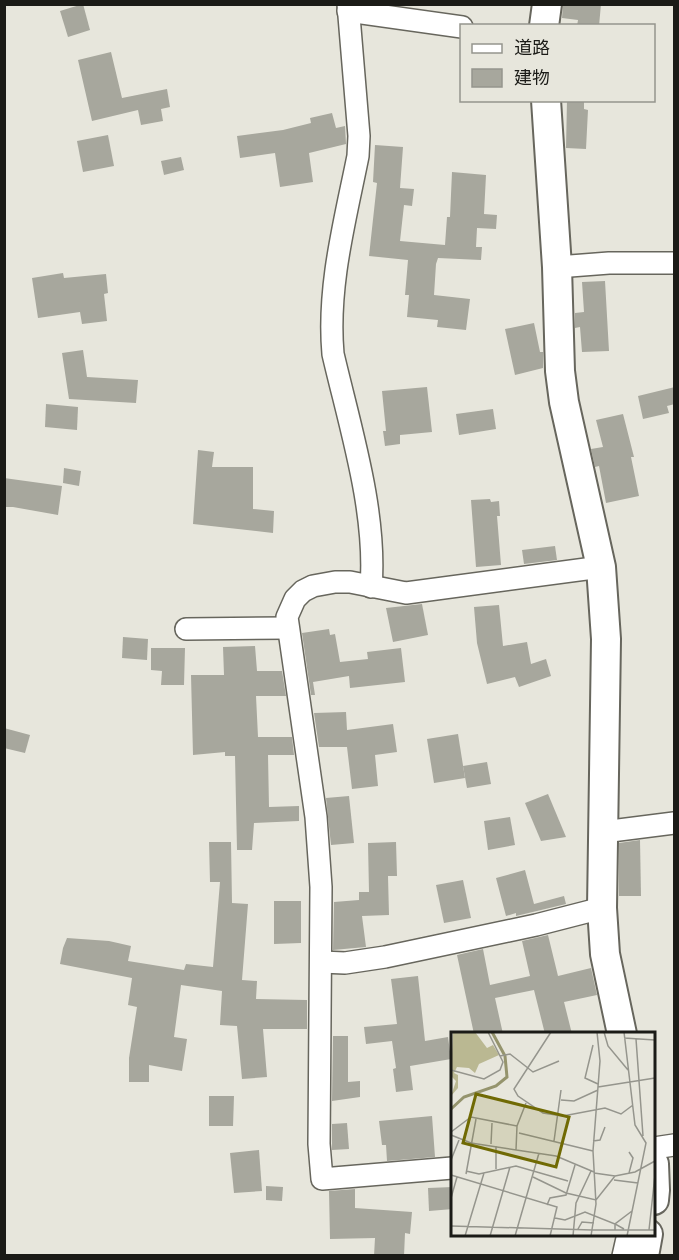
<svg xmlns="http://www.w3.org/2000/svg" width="679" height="1260" font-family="Arial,'Noto Sans JP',sans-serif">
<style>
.building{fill:#a7a79d}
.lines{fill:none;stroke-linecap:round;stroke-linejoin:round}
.street-casing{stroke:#67665d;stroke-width:24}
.secondary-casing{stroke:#67665d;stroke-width:32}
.street{stroke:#fff;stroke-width:21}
.secondary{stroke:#fff;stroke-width:28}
.inset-river{fill:none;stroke:#95946d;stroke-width:3}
.inset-road{fill:none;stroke:#95958d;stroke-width:1.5}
.view{fill:#706a04;fill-opacity:0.15;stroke:#706a04;stroke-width:3}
.inset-edge{fill:none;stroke:#1b1b17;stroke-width:3}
</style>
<rect width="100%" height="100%" fill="#e7e6dc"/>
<g class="building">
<path d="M83,4l7,26 -22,7 -8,-26z"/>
<path d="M563,4h38l-2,22h-22l1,-6 -16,-2z"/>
<path d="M111,52l11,46 45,-9 3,18 -9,2 2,12 -22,4 -3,-15 -46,11 -14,-61z"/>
<path d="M567,100h17v9l4,1 -2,39 -20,-1z"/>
<path d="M332,113l4,15 9,-2 1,18 -37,9 4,29 -33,5 -5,-34 -35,5 -3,-22 46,-6 28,-7 -1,-5z"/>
<path d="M108,135l6,31 -31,6 -6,-31z"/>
<path d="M375,145l28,2 -3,41 14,1 -2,17 -8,-1 -4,36 45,4 2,-28h3l2,-45 34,3 -2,39 13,1 -1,14 -19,-1 -1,19h6l-1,13 -43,-2 -2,6 -2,31 36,4 -4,31 -29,-3 1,-7 -31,-3 2,-22h-4l3,-35 -39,-4 8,-73 -4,-1z"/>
<path d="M181,157l3,13 -20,5 -3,-14z"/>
<path d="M63,273l1,5 42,-4 2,19 -4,1 3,27 -25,3 -2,-12 -42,6 -6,-40z"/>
<path d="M605,281l4,70 -27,1 -2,-25 -5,1v-15l9,-1 -2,-30z"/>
<path d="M534,323l6,29h3v16l-28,7 -10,-46z"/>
<path d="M83,350l4,27 51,3 -2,23 -67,-4 -7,-46z"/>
<path d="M427,387l5,45 -32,3v9l-15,2 -2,-15h3l-4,-40z"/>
<path d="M675,387v17l-8,2 2,7 -26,6 -5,-23z"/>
<path d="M46,404l32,3 -1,23 -32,-3z"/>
<path d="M493,409l3,20 -37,6 -3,-21z"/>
<path d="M623,414l11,43h-3l8,39 -33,7 -7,-37 -4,1 -4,-18 12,-2 -7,-27z"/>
<path d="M198,450l16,2 -2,15h41v42l21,2 -1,22 -80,-9z"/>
<path d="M64,468l17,3 -2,15 -16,-3z"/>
<path d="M4,478l58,8 -4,29 -45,-8h-9z"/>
<path d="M490,499l1,3 8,-1 1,15h-3l4,49 -25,2 -5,-67z"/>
<path d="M555,546l2,14 -33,4 -2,-14z"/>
<path d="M422,604l6,31 -35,7 -7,-34z"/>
<path d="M499,605l4,41 24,-4 4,22 15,-5 5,17 -32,11 -4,-10 -28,7 -10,-41 -3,-36z"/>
<path d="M329,629l1,6 5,-1 5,28 28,-3 -1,-7 34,-4 4,34 -55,6 -1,-12 -36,6 2,13h-4l-9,-62z"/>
<path d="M123,637l25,2 -1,21 -25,-2z"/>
<path d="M255,646l2,25h25l4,25h-30l2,41h34l2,18h-26l1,52 30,-1v15l-45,2 -2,27h-15l-2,-94h-10v-4l-32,3 -2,-80h33l-1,-28z"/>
<path d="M151,648h34l-1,37h-23l1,-14 -11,-1z"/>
<path d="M346,712l1,18 46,-6 4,28 -22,3 3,31 -26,3 -5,-42h-28l-5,-34z"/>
<path d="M4,728l26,7 -5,18 -21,-5z"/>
<path d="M458,734l7,44 -31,5 -7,-44z"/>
<path d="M487,762l4,22 -24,4 -4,-22z"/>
<path d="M548,794l18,43 -25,4 -16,-38z"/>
<path d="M349,796l5,47 -23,2 -5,-47z"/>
<path d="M510,817l5,28 -27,5 -4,-29z"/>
<path d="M640,840l1,56h-22v-53z"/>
<path d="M209,842h22l1,61 16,1 -6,76 15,1 -1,18 51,1v29h-44l4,48 -25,2 -5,-53 -17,-1 2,-34 -41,-6 -7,52 13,2 -5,32 -33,-6v17h-20v-24l8,-51 -9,-2 4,-27 -72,-14 3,-16 4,-10 42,3 22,5 -3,15 56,9 2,-6 27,3 7,-85h-10z"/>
<path d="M396,842l1,34h-9l1,39 -27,1 4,31 -33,3 1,-48 25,-2v-8h10l-1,-49z"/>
<path d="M525,870l9,34 30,-8 2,8 -50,12v-3l-10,3 -10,-38z"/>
<path d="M463,880l8,38 -27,5 -8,-38z"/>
<path d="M274,901h27v42l-27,1z"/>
<path d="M548,935l10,41 33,-8 6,27 -33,7 8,32h-27l-11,-44 -39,8 8,36h-29l-17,-79 26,-6 7,36 40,-9 -8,-35z"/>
<path d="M418,976l7,65 23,-4 3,22 -41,7 3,24 -17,2 -3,-23 3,-1 -4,-27 -26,3 -2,-17 33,-3 -6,-45z"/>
<path d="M333,1036h15v46l12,-1v16l-28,4z"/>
<path d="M209,1096h25l-1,30h-24z"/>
<path d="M432,1116l3,41 -48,4 -1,-16h-4l-3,-24z"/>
<path d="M347,1123l2,26 -17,1v-26z"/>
<path d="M259,1150l3,41 -28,2 -4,-40z"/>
<path d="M266,1186l17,1 -1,14 -16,-1z"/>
<path d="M453,1187v22l-24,2 -1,-23z"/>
<path d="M355,1189v19l57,4 -2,22 -5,-1 -1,23h-30l1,-18 -45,1 -1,-48z"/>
</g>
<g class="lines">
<g class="street-casing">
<g id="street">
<path d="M348,4l11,132 -1,20c-13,65 -31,131 -25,198 17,73 44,158 38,233"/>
<path d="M348,11l114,16"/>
<path d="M557,267l52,-4h65"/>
<path d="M186,629l102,-1"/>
<path d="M603,832l71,-9"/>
<path d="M321,962l24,1 40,-6 151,-32 66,-17"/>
<path d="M654,1148l20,-3"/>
<path d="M452,1168l-130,11 -3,-35 2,-257 -5,-70 -29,-200 8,-18 8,-8 10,-5 22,-4h15l56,11 195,-26"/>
<path d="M623,1256l5,-22"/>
</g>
</g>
<g class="secondary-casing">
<g id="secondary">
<path d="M544,26l3,-22"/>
<path d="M546,100l11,167 3,104 4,31 37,165 5,72 -4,269 3,46 17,80"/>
<path d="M654,1164l1,26 -1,10"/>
<path d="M644,1256l4,-22"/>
</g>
</g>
<use href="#street" class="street"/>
<use href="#secondary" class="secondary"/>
</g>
<g transform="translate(451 1032)">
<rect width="204" height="204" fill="#e7e6dc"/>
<path d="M2,0h22l12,16 6,-3 6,10 -20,9 -4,9 -6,-5 -12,-1 -3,6 4,2v13l-7,8 5,-15 -5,-5z" fill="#bab892"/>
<path class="inset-river" d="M0,77l13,-12 32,-11 11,-9 -2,-21 -13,-24"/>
<path class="inset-road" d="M100,0l-37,57 4,7 25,17 20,3 42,-8 16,6 12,-9M153,0l4,14 20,24M173,0l11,93 11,18 -19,93M173,6l31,2M185,7l7,97M142,13l-8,33 13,6M49,24l10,-2 23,18 26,-11M0,38l33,9 16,-9 3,-8 -15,-30M147,55l57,-9M110,68l13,1 24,-11M0,100l20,-15 46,9M68,101l74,18M0,103l20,8 85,13 38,16M103,109l7,-51M142,109l7,-1 5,-13M40,112l1,-21M65,118l1,-24 9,-23M0,128l8,-20M45,137v-23M15,139l13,3 37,-8 52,15M143,141l21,3 20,-4 20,-11M178,141l4,-15 -4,-6M15,142l10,-55M0,143l106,32 -7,29M82,145l33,16 30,7 19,-24M163,148l24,3M0,166l6,-21M96,173l3,-7 16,-3 9,-30M104,186l10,2 20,-8 30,12v6M0,194l141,4M127,197l4,-7 12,1M173,197l-9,-5 17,-13M141,198h63M198,198l6,-55M14,204l19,-63M39,204l20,-69M64,204l24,-83M122,204l3,-33 15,-32M140,204l5,-32 -3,-53 7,-90 -3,-29"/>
<path class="view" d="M25,62l93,23 -13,50 -93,-24z"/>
<rect width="204" height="204" class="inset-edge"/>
</g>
<rect width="679" height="1260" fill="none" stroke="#1b1b17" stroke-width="12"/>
<rect x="460" y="24" width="195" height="78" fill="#e7e6dc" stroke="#95958d" stroke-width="1.5"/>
<rect x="472" y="44" width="30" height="9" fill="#ffffff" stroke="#95958d" stroke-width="1.5"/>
<text x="514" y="54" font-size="18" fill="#1b1b17">道路</text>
<rect x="472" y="69" width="30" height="18" fill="#a7a79d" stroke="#95958d" stroke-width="1.5"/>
<text x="514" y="84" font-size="18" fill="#1b1b17">建物</text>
</svg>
